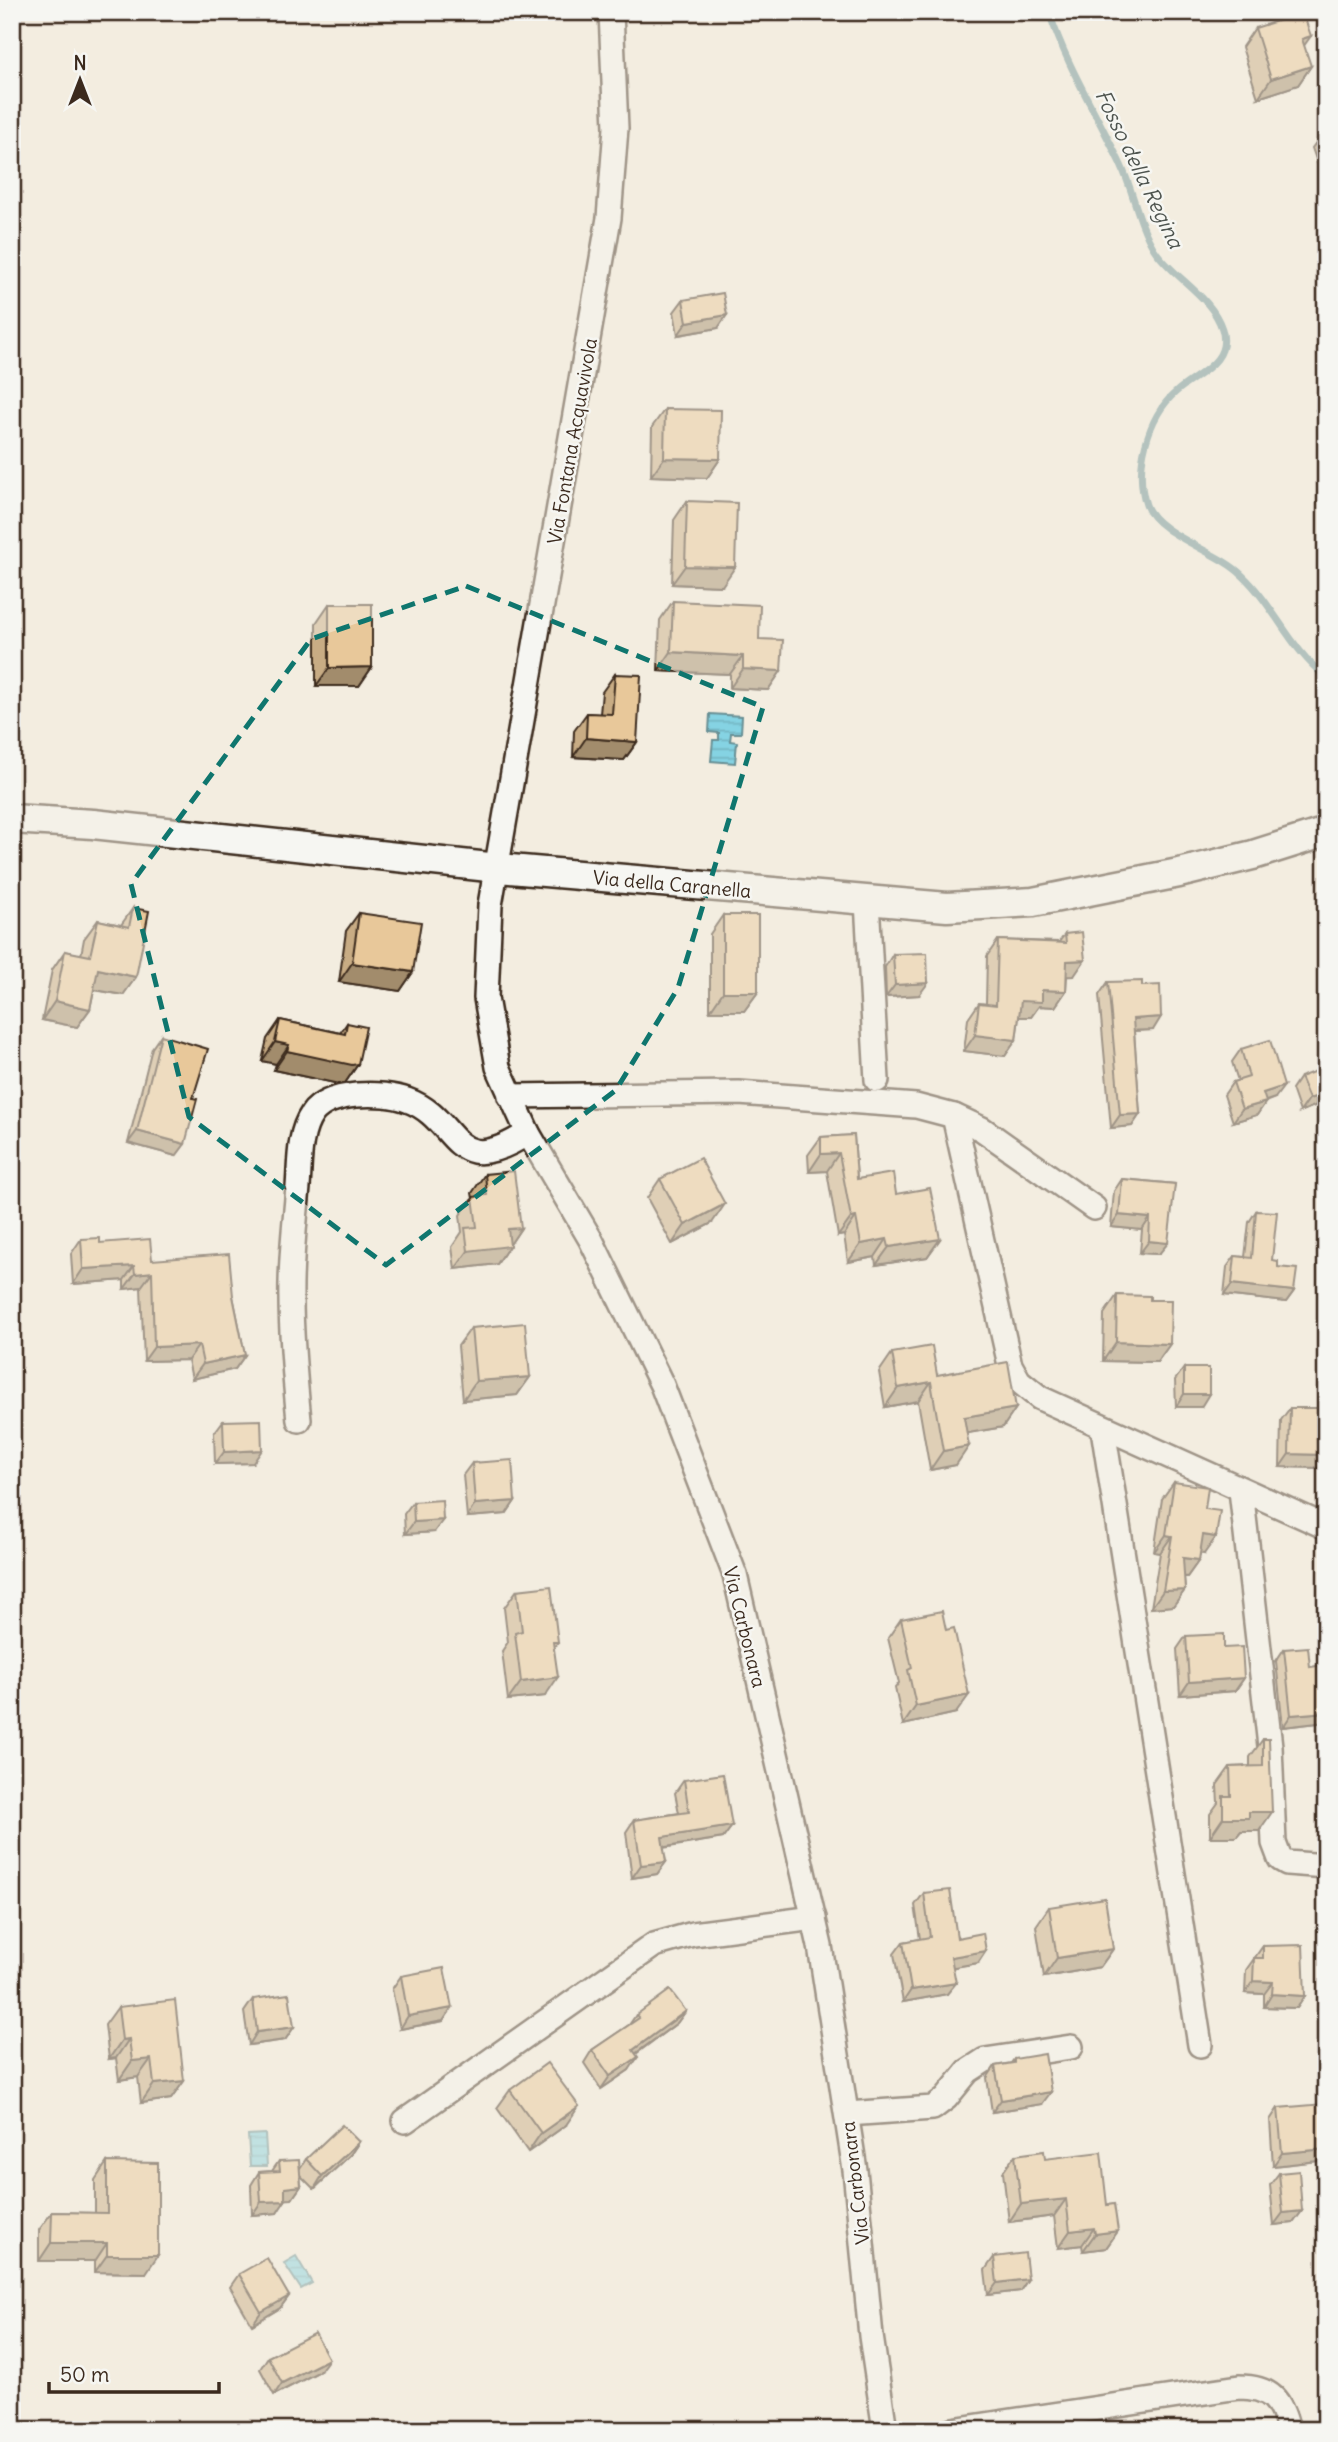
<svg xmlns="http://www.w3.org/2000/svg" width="1338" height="2442" font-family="Delius,sans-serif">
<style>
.water{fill:url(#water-rules);stroke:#678f94;stroke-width:2}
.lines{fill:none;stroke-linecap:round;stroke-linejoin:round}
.stream{stroke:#678f94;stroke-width:7}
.minor-casing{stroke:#3b2a1e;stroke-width:28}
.major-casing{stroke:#3b2a1e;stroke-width:33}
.minor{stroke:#f6f6f2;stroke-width:23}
.major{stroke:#f6f6f2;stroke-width:28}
.wall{fill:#c8ac84;stroke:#3b2a1e;stroke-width:2}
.shaded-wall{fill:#a28c6c;stroke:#3b2a1e;stroke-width:2}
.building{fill:#e8c89a;stroke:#3b2a1e;stroke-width:2}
.marked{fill:none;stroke:#0f766e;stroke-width:5;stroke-dasharray:14 9;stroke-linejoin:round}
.labels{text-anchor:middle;stroke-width:5;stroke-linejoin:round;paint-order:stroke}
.street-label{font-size:19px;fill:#3b2a1e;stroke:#f6f6f2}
.water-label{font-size:21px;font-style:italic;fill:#4e544f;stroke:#f6f6f2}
</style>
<defs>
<pattern id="water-rules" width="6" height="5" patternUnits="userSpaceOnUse" patternTransform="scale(1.75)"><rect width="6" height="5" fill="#85d3e3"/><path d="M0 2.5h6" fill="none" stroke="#74b5c2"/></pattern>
</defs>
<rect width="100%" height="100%" fill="#f3ede0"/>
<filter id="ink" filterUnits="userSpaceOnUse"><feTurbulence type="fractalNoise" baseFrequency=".0143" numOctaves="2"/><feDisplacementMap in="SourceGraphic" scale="14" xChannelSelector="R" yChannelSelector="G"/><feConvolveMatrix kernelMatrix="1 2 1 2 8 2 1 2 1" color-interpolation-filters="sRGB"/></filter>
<g filter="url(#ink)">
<g class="water">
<path d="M710,714l32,2 -1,17h-10l-1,8 7,1 -2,21 -24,-2 2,-21h6v-7l-10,-1z"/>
<path d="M265,2134l2,32h-17l-2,-31z"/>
<path d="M296,2256l16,27 -11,6 -17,-26z"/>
</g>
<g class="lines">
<path class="stream" d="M1049,12c18,55 48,102 72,153 13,28 17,58 33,84 18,28 58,47 68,80 10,34 -26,45 -46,63 -29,25 -42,77 -30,113 11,30 72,46 96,70 33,31 47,73 84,102"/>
<g class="minor-casing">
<g id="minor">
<path d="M611,12l5,116 -7,90 -119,687 -4,93 12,69 30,66 63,107 71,145 73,190 85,371 35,224 16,166 14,94"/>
<path d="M867,901l10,179"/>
<path d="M510,1096l229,-3 177,13 38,10 56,249 9,16 21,17 286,129"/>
<path d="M954,1116l28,13 112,79"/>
<path d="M299,1420c-4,-40 -8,-81 -8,-122 -1,-37 4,-74 7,-111 2,-23 0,-53 14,-73 16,-23 71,-23 95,-14 54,19 42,83 121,33"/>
<path d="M1103,1429l97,616"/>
<path d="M1241,1490l29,256 4,97 6,16 7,4 39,3"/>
<path d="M847,2114l86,-6 13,-10 22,-27 17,-11 86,-13"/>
<path d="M405,2121l249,-176 39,-11 121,-16"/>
<path d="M952,2430l287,-43c32,0 42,13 49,43"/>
</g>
</g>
<g class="major-casing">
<path id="major" d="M12,819l81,5 405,44 449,39 86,-5 146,-29 74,-18 73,-23"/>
</g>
<use href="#minor" class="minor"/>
<use href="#major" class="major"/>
</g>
<g class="wall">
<path d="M1255,28l56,38 -13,19 -40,13 -16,-51z"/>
<path d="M1326,129v59l-14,-40z"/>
<path d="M683,300l35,28 -40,7 -4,-23z"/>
<path d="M1326,397v26l-10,-13z"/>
<path d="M665,409l55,50 -13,19 -56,-2 1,-49z"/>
<path d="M687,501l35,85 -50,-2 2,-64z"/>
<path d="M673,601l86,38 22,32 -13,19 -38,-2v-14l-72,-3 2,-51z"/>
<path d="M329,604l43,63 -13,19h-43v-63z"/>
<path d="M615,674l22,68 -13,18 -51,-3 1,-26 13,-18 13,1 2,-22z"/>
<path d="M133,908l3,69 -13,18 -29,-5 -4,19 -13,18 -35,-7 10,-50 13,-19 16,4 3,-16 14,-19 23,5z"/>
<path d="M359,913l54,59 -13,19 -61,-9 7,-51z"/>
<path d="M723,915l35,77 -14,19h-34v-77z"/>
<path d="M1065,934l9,42h-7l-1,15 -11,16 -16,-1 -8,11h-12l-3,23 -11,16 -41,-5 4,-32 11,-16 7,1 1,-48 11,-16 61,2z"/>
<path d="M893,954l26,41 -33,2 -1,-30z"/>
<path d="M1108,982l34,4 11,44 -19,1 6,83 -8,12 -21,2 -12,-133z"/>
<path d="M280,1020l60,13 7,-10 11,41 -13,19 -6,1 -65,-14 2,-6 -14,-3 5,-22z"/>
<path d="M161,1035l15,121 -48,-13 24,-95z"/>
<path d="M1241,1049l34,49 -10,4 -8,13 -24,7 -9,-27 9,-13 5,-1 -6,-19z"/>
<path d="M1326,1072v50l-7,-18 -19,8 -8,-23 8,-12z"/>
<path d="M854,1135l3,44 39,15 44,45 -13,18 -51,8 -1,-8 -27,5 -4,-27 -6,1 -11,-65 -18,1 -1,-17 13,-18z"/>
<path d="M485,1174l36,54 -24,36 -42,5 -3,-22 10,-15 -2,-17 13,-17 -1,-5z"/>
<path d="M660,1179l52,44 -40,21 -25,-46z"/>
<path d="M1122,1179l53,5 -16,70 -19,-1 2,-23 -31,-3 3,-36z"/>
<path d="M1256,1211l16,49 22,31 -8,11 -62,-7 3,-28 8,-11 10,1 4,-35z"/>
<path d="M81,1239l19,4 52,17 81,36 12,59 -10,14 -43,10 -4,-19 -44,1 -3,-74 -17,2v-9l-51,4 -2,-30z"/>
<path d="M1117,1295l33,5 20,44 -13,18 -54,-1 1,-47z"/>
<path d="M471,1328l59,49 -13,18 -54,5 -5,-54z"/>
<path d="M892,1353l45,22 79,33 -13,19 -36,6 -11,32 -26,5 -12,-69 -33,6 -6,-35z"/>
<path d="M1184,1368l17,39h-25l-1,-27z"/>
<path d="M1290,1408l29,12h7v45l-2,3 -44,-1 1,-47z"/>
<path d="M223,1421l30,42 -38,1 -1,-31z"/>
<path d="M472,1463l43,38 -9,13 -39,3 -4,-42z"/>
<path d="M1174,1482l30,72 -4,-1 -1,7 -12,17h-3l1,13 -12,16 -22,2 9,-55 -6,-1 8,-53z"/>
<path d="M413,1502l21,30 -29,2 -1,-20z"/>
<path d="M517,1590l41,52 -4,5 -9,49 -37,4 -6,-49 6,-9 -4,-34z"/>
<path d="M901,1619l45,11 10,83 -53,12 -8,-37 4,-5 -11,-45z"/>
<path d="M1186,1636l38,12 20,30 -9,13 -55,4 -3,-46z"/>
<path d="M1284,1649l26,18 16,14v41l-43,5 -7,-66z"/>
<path d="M1263,1739h6l-10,92h-18l-5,6h-26v-23l8,-11 -1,-18 13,-18 20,-1v-9z"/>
<path d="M684,1780l48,46 -9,12 -60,10 3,14 -9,12 -25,4 -6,-46 8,-12 45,-7 -4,-20z"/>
<path d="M924,1893l54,70 -25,4 -6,27 -44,8 -9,-48 9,-12 17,-3 -5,-34z"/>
<path d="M1049,1907l64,42 -13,18 -56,10 -8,-51z"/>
<path d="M1263,1946l42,50 -8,12 -33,-1v-13l-19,-1 1,-23z"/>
<path d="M401,1976l51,32 -9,13 -43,8 -8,-40z"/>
<path d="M253,1999l41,28 -9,13 -36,5 -5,-33z"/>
<path d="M118,2007l66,74 -13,18 -30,4 -3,-26 -19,3 -3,-22 -7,1 -4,-34z"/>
<path d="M686,2011l-9,12 -41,31 -7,16 -28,19 -17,-26 8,-13 37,-25 7,-10z"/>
<path d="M1014,2059l28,45 -50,8 -5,-34 8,-12 16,-3z"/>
<path d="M510,2090l56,35 -38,27 -31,-44z"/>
<path d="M1278,2108l40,53 -45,5 -3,-46z"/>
<path d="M359,2142l-9,13 -36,34 -14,-14 1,11 -9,13h-7l-8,14 -25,2 -1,-30 8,-13 13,-1 7,-10 21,7 6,-9z"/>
<path d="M1015,2155l30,4 62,46 11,26 -12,17 -23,3 -1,-6 -24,3 -4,-32 -45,6 -6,-50z"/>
<path d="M107,2162l39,111 -51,-1v-11h-56v-31l13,-18 43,1v-33z"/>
<path d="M1279,2173l23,38 -9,12 -19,2 -4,-40z"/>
<path d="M994,2257l34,22 -8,12 -32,4 -3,-25z"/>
<path d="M239,2274l50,22 -9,12 -28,17 -22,-38z"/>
<path d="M268,2357l52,14 -46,24 -14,-26z"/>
</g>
<g class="shaded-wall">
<path d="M1159,12h10l-13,4z"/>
<path d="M1311,36l-13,18 4,-15z"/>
<path d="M1311,66l-13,19 -40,13 13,-19z"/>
<path d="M727,315l-9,13 -40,7 9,-13z"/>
<path d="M664,458l56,1 -13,19 -56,-2z"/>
<path d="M685,566l50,1 -13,19 -50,-2z"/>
<path d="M671,652l72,4 -13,18 -72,-3z"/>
<path d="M372,667l-13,19h-43l13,-18z"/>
<path d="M743,669l38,2 -13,19 -38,-2z"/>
<path d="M586,738l51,4 -13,18 -51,-3z"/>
<path d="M1085,960l-11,16 -18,1 11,-16z"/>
<path d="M352,963l61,9 -13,19 -61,-9z"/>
<path d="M98,969l38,8 -13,18 -38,-7z"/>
<path d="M928,983l-9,12 -33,2 9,-12z"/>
<path d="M1042,990l24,1 -11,16 -16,-1 -8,11h-21l11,-16z"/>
<path d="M723,992h35l-14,19h-34z"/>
<path d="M55,1001l35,8 -13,18 -35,-7z"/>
<path d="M1161,1017l-8,13 -29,1 9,-12z"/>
<path d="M975,1035l41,5 -11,16 -41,-5z"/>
<path d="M275,1042l14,3 -13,19 -14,-3z"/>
<path d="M287,1051l71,13 -13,19 -6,1 -65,-14z"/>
<path d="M1284,1086l-9,12 -21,7 9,-12z"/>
<path d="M1326,1093v2l-7,9 -19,8 9,-13z"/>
<path d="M1266,1102l-9,13 -24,7 9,-13z"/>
<path d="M1140,1114l-8,12 -21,2 9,-13z"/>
<path d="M137,1131l48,13 -9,12 -48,-13z"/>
<path d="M839,1153l-12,18 -18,1 12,-18z"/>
<path d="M725,1204l-13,19 -40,21 13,-19z"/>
<path d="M1119,1215l31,3 -8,12 -31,-3z"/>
<path d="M856,1217l-12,18 -6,1 13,-18z"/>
<path d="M521,1228l-24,36 -42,5 13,-18 40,-22z"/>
<path d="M887,1239l-12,18 -27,5 13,-18z"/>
<path d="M940,1239l-13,18 -51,8 13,-18z"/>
<path d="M1149,1241l19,2 -9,11 -19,-1z"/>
<path d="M134,1266l-10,14 -51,4 10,-15z"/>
<path d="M152,1272l-11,15 -17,2 11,-15z"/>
<path d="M1232,1284l62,7 -8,11 -62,-7z"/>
<path d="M1116,1342l54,2 -13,18 -54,-1z"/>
<path d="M199,1345l-11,15 -44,1 10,-14z"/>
<path d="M245,1355l-10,14 -43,10 11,-15z"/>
<path d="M530,1377l-13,18 -54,5 13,-19z"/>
<path d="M931,1382l-13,19 -33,6 13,-19z"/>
<path d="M1184,1394h25l-8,13h-25z"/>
<path d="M1016,1408l-13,19 -52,9 13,-19z"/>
<path d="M969,1446l-13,19 -26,5 13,-19z"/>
<path d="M262,1450l-9,13 -38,1 9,-12z"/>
<path d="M1289,1454l37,1v10l-2,3 -44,-1z"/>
<path d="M515,1501l-9,13 -39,3 8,-13z"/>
<path d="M443,1520l-9,12 -29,2 9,-12z"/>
<path d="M1166,1535l6,1 -12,17 -6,-1z"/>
<path d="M1203,1535l13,2 -12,17 -13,-2z"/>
<path d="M1183,1558l16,2 -12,17 -16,-2z"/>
<path d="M1185,1590l-12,16 -22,2 12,-17z"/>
<path d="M558,1677l-13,19 -37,4 13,-18z"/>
<path d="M1244,1678l-9,13 -55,4 9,-13z"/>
<path d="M969,1695l-13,18 -53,12 13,-19z"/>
<path d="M1326,1712v10l-43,5 8,-12z"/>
<path d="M1249,1812h23l-13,19h-18l-5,6h-26l13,-19z"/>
<path d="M732,1826l-9,12 -70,11 9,-12z"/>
<path d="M666,1862l-9,12 -25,4 9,-13z"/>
<path d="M1113,1949l-13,18 -56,10 13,-19z"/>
<path d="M986,1951l-8,12 -35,6 8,-12z"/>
<path d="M1253,1981l20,1 -9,12 -19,-1z"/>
<path d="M956,1983l-9,11 -44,8 8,-12z"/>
<path d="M1272,1994l33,2 -8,12 -33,-1z"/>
<path d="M452,2008l-9,13 -43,8 8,-13z"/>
<path d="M686,2011l-9,12 -53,39 9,-12z"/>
<path d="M294,2027l-9,13 -36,5 8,-13z"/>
<path d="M129,2039l-13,19 -7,1 13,-19z"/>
<path d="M638,2057l-9,13 -28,19 9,-13z"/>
<path d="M151,2059l-13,18 -19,3 13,-19z"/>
<path d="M184,2081l-13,18 -30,4 13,-19z"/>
<path d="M1051,2092l-9,12 -50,8 9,-12z"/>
<path d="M579,2106l-13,19 -38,27 13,-19z"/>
<path d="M359,2142l-9,13 -36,34 8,-13z"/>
<path d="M1326,2149l-8,12 -45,5 9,-13z"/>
<path d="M301,2186l-9,13 -16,1 9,-12z"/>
<path d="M1066,2199l-12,17 -45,6 12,-18z"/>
<path d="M285,2201l-8,12 -25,2 9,-13z"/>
<path d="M1302,2211l-9,12 -19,2 9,-12z"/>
<path d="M1094,2228l-12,17 -24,3 12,-17z"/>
<path d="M1118,2231l-12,17 -23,3 12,-17z"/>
<path d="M51,2243h56l-12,18h-56z"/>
<path d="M107,2255h51l-12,18 -51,-1z"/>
<path d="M1028,2279l-8,12 -32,4 9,-12z"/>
<path d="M289,2296l-9,12 -28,17 9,-13z"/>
<path d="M329,2359l-9,12 -46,24 8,-12z"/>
</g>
<g class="building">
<path d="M1303,13l8,23 -9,3 9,27 -40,13 -16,-51z"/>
<path d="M723,293l4,22 -40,7 -4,-22z"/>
<path d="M665,409l56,1 -1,49 -56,-1z"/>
<path d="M687,501l50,2 -2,64 -50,-1z"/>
<path d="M673,601l87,4 -1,34 24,1 -2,31 -38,-2v-13l-72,-4z"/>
<path d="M329,604h43v63l-43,1z"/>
<path d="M615,674l26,1 -4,67 -51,-4 1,-25 25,1z"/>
<path d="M12,865l4,1 -4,16z"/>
<path d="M133,908l16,3 -13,66 -38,-8 -8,40 -35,-8 10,-50 25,5 8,-36 31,7z"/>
<path d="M359,913l62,9 -8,50 -61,-9z"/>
<rect x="723" y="915" width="35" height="77"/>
<path d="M1082,932l3,28 -18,1 -1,30 -24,-1v12l-21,-1 -5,39 -41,-5 4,-32 17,2 2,-65 68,3 -1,-9z"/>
<path d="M927,953l1,30 -33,2 -2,-31z"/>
<path d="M1142,981v5l18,-1 1,32 -28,2 7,95 -20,1 -12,-133z"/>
<path d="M280,1020l65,14 2,-11 19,4 -8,37 -6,1 -65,-14 2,-6 -14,-3z"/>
<path d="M161,1035l47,14 -15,49 4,1 -12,45 -48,-13z"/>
<path d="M1270,1040l14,46 -21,7 3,9 -24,7 -9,-27 16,-5 -8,-28z"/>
<path d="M1324,1068l2,4v21l-17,6 -9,-22z"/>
<path d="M854,1135l3,44 36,-6 3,21 34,-6 10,51 -51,8 -2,-8 -26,5 -5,-27 -5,1 -12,-65 -18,1v-17z"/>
<path d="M700,1158l25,46 -40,21 -25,-46z"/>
<path d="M514,1171l7,57 -13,1 2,17 -42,5 -3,-23 12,-1 -4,-30 14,-2 -2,-21z"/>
<path d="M1122,1179l53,5 -7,59 -19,-2 1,-23 -31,-3z"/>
<path d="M1256,1211l21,1 -5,48 6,1v6l19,2 -3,22 -62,-7 3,-28 17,2z"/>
<path d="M100,1238v5l50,-4 2,21 77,-6 4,42 12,59 -42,9 -4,-19 -45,2 -2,-75 -17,2 -1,-8 -51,3 -2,-30z"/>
<path d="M1117,1295l33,1v4h21l-1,44 -54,-2z"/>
<path d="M525,1323l5,54 -54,4 -5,-53z"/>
<path d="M932,1346l5,29 71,-13 8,46 -52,9 5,29 -26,5 -12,-69 -33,6 -6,-35z"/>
<rect x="1184" y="1368" width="25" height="26"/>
<path d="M1290,1408h30l-1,12h7v35l-37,-1z"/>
<path d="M261,1420l1,30 -38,2 -1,-31z"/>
<path d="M512,1460l3,41 -40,3 -3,-41z"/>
<path d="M1174,1482l34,5 -3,22 15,2 -4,26 -13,-2 -4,25 -16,-2 2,32 -22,1 9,-55 -6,-1z"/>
<path d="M442,1500l1,20 -29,2 -1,-20z"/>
<path d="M551,1586l7,56h-5l5,35 -37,5 -6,-49 7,-2 -5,-41z"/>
<path d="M942,1611l4,19 8,-2 15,67 -53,11 -8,-36 4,-2 -11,-49z"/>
<path d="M1224,1634v14l18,-1 2,31 -55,4 -3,-46z"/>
<path d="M1308,1647l2,20 14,-2 2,16v31l-35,3 -7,-66z"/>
<path d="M1263,1739h6l3,73h-23v6h-26v-22h8l-1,-29 33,-1z"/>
<path d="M723,1774l9,52 -70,11 4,25 -25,3 -7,-45 55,-8 -5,-32z"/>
<path d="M950,1890l7,48 26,-5 3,18 -35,6 5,26 -45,7 -8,-48 27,-5 -6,-44z"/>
<path d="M1105,1898l8,51 -56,9 -8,-51z"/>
<path d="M1303,1945l2,51 -33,-2 1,-12 -20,-1 1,-23h9v-12z"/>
<path d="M444,1968l8,40 -44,8 -7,-40z"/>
<path d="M670,1990l16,21 -53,39 5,7 -28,19 -18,-26 47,-32 -3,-3z"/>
<path d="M289,1994l5,33 -37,5 -4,-33z"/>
<path d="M175,2000l9,81 -30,3 -3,-25 -19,2 -3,-22 -7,1 -4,-33z"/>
<path d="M1045,2054l6,38 -50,8 -6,-34 19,-3v-4z"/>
<path d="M547,2063l32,43 -38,27 -31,-43z"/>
<path d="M1324,2104l2,45 -44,4 -4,-45z"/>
<path d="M342,2125l17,17 -37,34 -16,-17z"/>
<path d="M1044,2151l1,8 56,-7 6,53 7,-1 4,27 -23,3 -1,-6 -24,3 -4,-32 -45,5 -6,-49z"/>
<path d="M299,2160l2,26 -16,2v13l-24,1 -2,-30 21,-1 -1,-10z"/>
<path d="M107,2162l51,1v92h-51v-12h-56l1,-31 55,1z"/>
<path d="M1299,2171l3,40 -19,2 -4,-40z"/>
<path d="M1025,2253l3,26 -31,4 -3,-26z"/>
<path d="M267,2258l22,38 -28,16 -22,-38z"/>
<path d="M315,2333l14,26 -47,24 -14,-26z"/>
</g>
</g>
<path d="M0 0H1338V2442H0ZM466,586l297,121 -85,281 -62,102 -230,175 -197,-148 -58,-233 180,-245z" fill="#f3ede0" fill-opacity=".55" fill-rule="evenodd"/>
<path class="marked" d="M466,586l297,121 -85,281 -62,102 -230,175 -197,-148 -58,-233 180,-245z"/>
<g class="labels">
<g class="street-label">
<text transform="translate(572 441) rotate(-80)" y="7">Via Fontana Acquavivola</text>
<text transform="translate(672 884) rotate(5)" y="7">Via della Caranella</text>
<text transform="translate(745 1627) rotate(76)" y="7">Via Carbonara</text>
<text transform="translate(855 2183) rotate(-97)" y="7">Via Carbonara</text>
</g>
<g class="water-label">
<text transform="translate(1139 169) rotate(64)" y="7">Fosso della Regina</text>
</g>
</g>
<rect width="1338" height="2442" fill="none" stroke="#f6f6f2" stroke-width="42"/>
<rect x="21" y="21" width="1296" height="2400" fill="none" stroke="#3b2a1e" stroke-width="2.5" filter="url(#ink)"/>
<g transform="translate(80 80)" stroke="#f6f6f2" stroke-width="5" paint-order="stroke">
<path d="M0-5L12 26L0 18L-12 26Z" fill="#3b2a1e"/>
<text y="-10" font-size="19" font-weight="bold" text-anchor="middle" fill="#3b2a1e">N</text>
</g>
<path d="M49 2382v10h170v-10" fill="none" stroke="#3b2a1e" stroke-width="3.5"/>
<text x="60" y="2382" font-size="21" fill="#3b2a1e" stroke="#f6f6f2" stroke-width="5" paint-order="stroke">50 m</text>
</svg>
